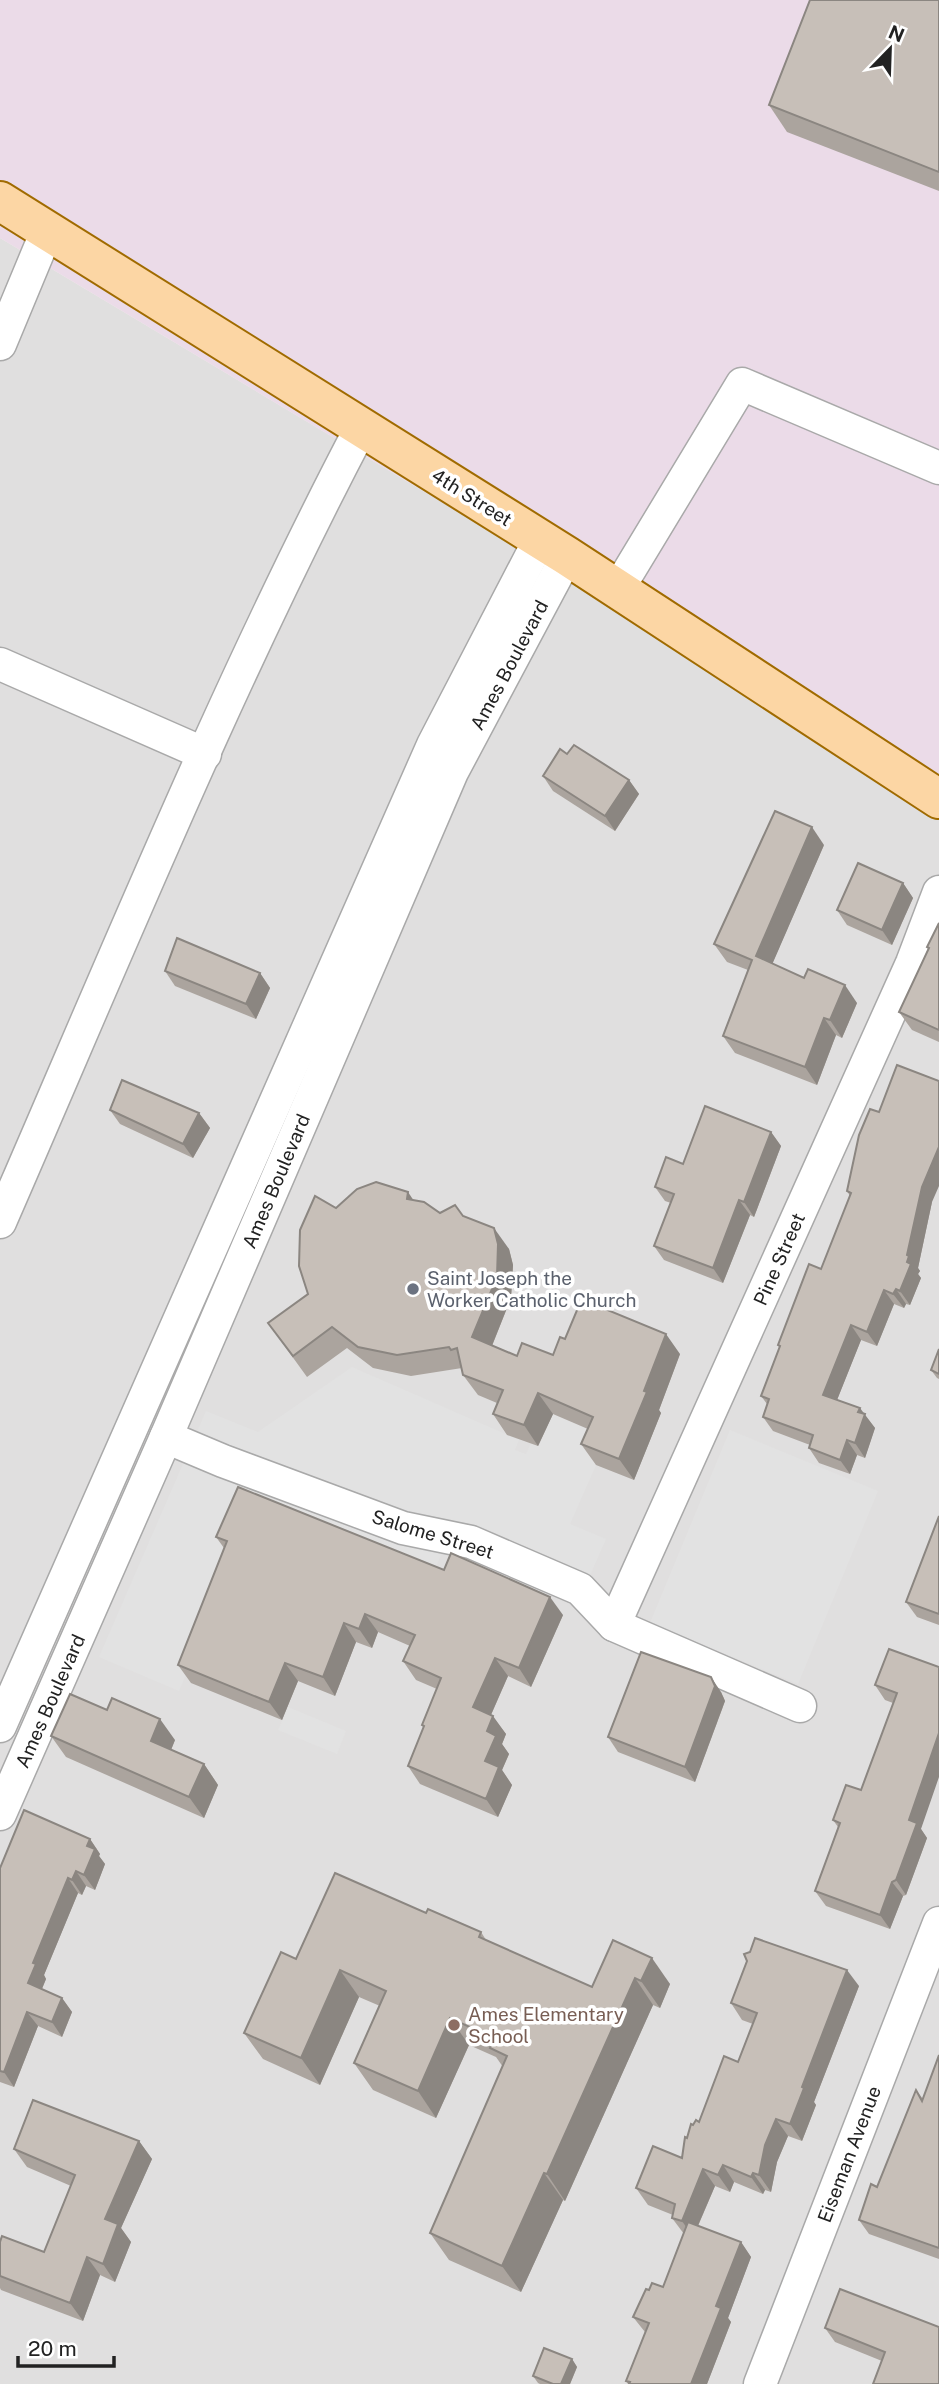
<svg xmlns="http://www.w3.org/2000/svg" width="939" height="2384" font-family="'Public Sans',sans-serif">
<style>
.residential{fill:#e0dfdf}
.industrial{fill:#ebdbe8}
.parking{fill:#e2e2e2}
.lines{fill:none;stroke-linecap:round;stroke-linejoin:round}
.minor-casing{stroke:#a9a9a9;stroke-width:35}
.major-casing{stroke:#a06b00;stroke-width:42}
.minor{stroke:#fff;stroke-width:32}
.major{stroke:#fcd6a4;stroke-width:38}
.wall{fill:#aba49e}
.shaded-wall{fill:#8b8681}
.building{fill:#c7bfb8;stroke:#8b8681;stroke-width:2}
.worship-dot{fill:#6b7280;stroke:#fff;stroke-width:2.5}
.education-dot{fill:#8d6e63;stroke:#fff;stroke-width:2.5}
.labels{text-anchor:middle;stroke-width:7;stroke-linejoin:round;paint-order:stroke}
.street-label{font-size:19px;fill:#222;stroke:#fff}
.worship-label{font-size:19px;fill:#5b616d;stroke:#fff;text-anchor:start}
.education-label{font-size:19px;fill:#785e54;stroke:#fff;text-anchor:start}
</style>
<rect width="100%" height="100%" fill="#f2efe9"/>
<path class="residential" d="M0,238l587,351 352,226v1569h-939z"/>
<path class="industrial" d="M0,0h939v815l-352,-226 -587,-351z"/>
<g class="parking">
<path d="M352,1367l167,73 -4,10 11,4 5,-11 8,3 14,-32 55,24 -38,86 36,15 -18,41 -133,-58 -24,56 -195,-20 -57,133 -80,-34 107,-246 52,21z"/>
<path d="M730,1430l148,61 -80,193 -148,-61z"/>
<path d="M288,1707l58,24 -9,23 -59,-24z"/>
</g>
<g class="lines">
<g class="minor-casing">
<g id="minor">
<path d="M0,344l47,-113"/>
<path d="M618,589l124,-205 197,84"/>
<path d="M0,664l205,90"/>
<path d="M0,1222c116,-266 226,-537 361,-794"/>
<path d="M166,1437l57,24 180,67 68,14 109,47 34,36 186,81"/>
<path d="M614,1625l298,-662 27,-71"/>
<path d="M0,1726l433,-981 107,-206"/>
<path d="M0,1814l166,-377 286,-665 115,-216"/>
<path d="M760,2384l179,-461"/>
</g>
</g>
<g class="major-casing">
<path id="major" d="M0,201l567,355 372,243"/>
</g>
<use href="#minor" class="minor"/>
<use href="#major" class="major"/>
</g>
<g class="wall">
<path d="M939,0v191l-152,-59 -18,-27z"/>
<path d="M567,754l62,26 10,14 -24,37 -62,-40 -10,-15z"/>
<path d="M824,845l-52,119 85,39 -15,35 -6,-3 -19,50 -82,-32 -12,-17 25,-66 -21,-8 -13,-18z"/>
<path d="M903,883l10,15 -21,47 -45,-20 -10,-15z"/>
<path d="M939,923v119l-27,-12 -13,-18 29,-63 -1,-2z"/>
<path d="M165,971l95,2 10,15 -14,31 -81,-33z"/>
<path d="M110,1110l89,3 11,15 -17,30 -73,-34z"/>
<path d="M771,1132l10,14 -27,71 -4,-2 -27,68 -59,-23 -10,-14 17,-43 -6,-2 -10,-14 28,-23z"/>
<path d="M847,1191l85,11 -14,66 2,3 -2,3 3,4 -11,27 -4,-1 -2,4 -10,-4 -17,42 -16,-6 -24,60 26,13 12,15 -10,30 -8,-3 -7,19 -31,-11 -10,-15 1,-3 -37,-14 -10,-14 4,-13 -6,-8 19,-48 -2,-3 43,-76 29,-73z"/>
<path d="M414,1201l26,12 23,4 46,32 4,16 -2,33 -19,48 25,10 36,-1 12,-16 115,15 -21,56 2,3 -27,67 -38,-15 -15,-21 7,-15 -35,-15 -15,32 -31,-11 -14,-21 4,-11 -19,-8 -15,-20 -1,-7 -51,8 -38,-8 -26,-20 -40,29 -39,-54 40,-29 28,-86z"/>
<path d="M939,1349v30l-2,-1 -6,-8z"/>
<path d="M939,1516v109l-22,-8 -11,-15z"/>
<path d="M216,1537l228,33 119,45 -32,72 -23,-11 -17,39 15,19 -4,10 7,10 -7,16 10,15 -14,32 -78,-33 -12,-18 16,-38 -2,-3 15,-36 -21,-9 -13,-19 7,-15 -32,-14 -6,16 -16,-6 -21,54 -37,-15 -16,39 -91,-37 -13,-18 46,-117z"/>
<path d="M889,1649l32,180 6,9 -21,57 -3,1 -13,33 -64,-23 -11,-15 23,-64 -5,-7 28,-30 32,-87 -8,-3 -10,-15z"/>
<path d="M721,1692l4,9 -30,81 -77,-30 -10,-15z"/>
<path d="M51,1736l124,4 -4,10 33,14 14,21 -14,33 -138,-61z"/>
<path d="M90,1839l10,15 -1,2 6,8 -10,26 -9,-4 -4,9 -4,-2 -34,82 2,4 -4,10 20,9 10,14 -10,25 -24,-11 -24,61 -14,-5v-214z"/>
<path d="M426,1913l55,19 5,8 106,47 21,-47 57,44 -10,24 -7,-3 -88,196 -2,-1 -42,92 -72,-32 -19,-27 73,-166 -7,-10 -27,-12 -33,73 -63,-28 -19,-27 26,-57 -21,-9 -39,88 -57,-26 -19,-26 52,-74z"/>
<path d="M750,1952l109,34 -45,116 2,3 -14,36 -14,-5 -11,26 -6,30 -6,-2 -2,4 -29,-12 -4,10 -15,-6 -17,40 43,16 10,15 -23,61 3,4 -24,62h-79l-2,-3 19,-49 -12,-15 16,-27 14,-3 21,-53 -12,-16 1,-3 -25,-10 -12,-17 46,-30 5,-20 6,-13 6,-3 39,-60 15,-38 -11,-4 -11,-17z"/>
<path d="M939,2055v204l-70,-25 -10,-14 18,-33 39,-97 7,9z"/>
<path d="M139,2141l13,18 -31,69 10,14 -16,40 -15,-7 -17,46 -82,-31 -1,-2v-46l44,10 27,-66 -44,-19 -13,-18z"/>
<path d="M939,2327l-57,34 -47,-19 -10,-14z"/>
<path d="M572,2359l5,8 -7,17h-30l-2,-1 -5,-7z"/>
</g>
<g class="shaded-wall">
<path d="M629,780l10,14 -24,37 -10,-15z"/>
<path d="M812,827l12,18 -56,129 -12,-18z"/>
<path d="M903,883l10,15 -21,47 -10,-15z"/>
<path d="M260,973l10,15 -14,31 -10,-15z"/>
<path d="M845,985l12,18 -15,35 -12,-18z"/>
<path d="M824,1018l12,17 -19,50 -12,-18z"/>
<path d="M199,1113l11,15 -17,30 -10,-14z"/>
<path d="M771,1132l10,14 -27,71 -10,-15z"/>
<path d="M939,1147v39l-7,16 -14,66 2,3 -2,3 3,4 -11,27 -10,-14 7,-29v-7l15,-68z"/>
<path d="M408,1192l14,21 -15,-14z"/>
<path d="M739,1200l11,15 -27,68 -10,-15z"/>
<path d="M494,1228l15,21 4,16 -2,33 -24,60 -15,-21z"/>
<path d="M896,1289l10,15 -2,4 -11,-14z"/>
<path d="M884,1290l10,14 -17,42 -10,-14z"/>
<path d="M851,1325l10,15 -28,70 -10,-15z"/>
<path d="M666,1334l14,20 -21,56 2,3 -27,67 -15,-21z"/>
<path d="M538,1393l15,21 -15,32 -14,-21z"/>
<path d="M860,1408l15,20 -10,30 -10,-15 3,-31z"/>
<path d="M847,1440l10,15 -7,19 -10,-14z"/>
<path d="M550,1597l13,18 -32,72 -12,-19z"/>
<path d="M365,1614l13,18 -6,16 -13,-19z"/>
<path d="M344,1623l12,19 -21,54 -12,-19z"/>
<path d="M495,1658l13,18 -22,50 -13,-19z"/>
<path d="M285,1663l13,18 -16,39 -13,-18z"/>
<path d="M711,1677l10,15 4,9 -30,81 -10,-15z"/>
<path d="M493,1716l13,18 -4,10 7,10 -7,16 10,15 -14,32 -12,-18 -1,-38 2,-30z"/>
<path d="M160,1719l15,21 -9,22 -15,-21z"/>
<path d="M939,1733v44l-18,52 6,9 -21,57 -10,-15 13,-60z"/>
<path d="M204,1764l14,21 -14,33 -15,-21z"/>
<path d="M90,1839l10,15 -1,2 6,8 -10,26 -11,-15 3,-29z"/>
<path d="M76,1871l10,15 -4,9 -10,-15z"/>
<path d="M68,1878l10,15 -34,82 2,4 -8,19 -10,-15 5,-20z"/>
<path d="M892,1882l11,14 -13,33 -10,-14z"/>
<path d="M652,1958l18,26 -10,24 -19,-27z"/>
<path d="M340,1970l19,27 -39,88 -19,-27z"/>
<path d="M847,1970l12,16 -45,116 2,3 -14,36 -12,-17 12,-37z"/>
<path d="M635,1978l18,27 -88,196 -18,-27z"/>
<path d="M62,1998l10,14 -10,25 -10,-15z"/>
<path d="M27,2012l11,14 -24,61 -10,-15z"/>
<path d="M450,2018l19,27 -33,73 -18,-27z"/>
<path d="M776,2119l12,17 -11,26 -6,30 -12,-17 6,-30z"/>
<path d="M139,2141l13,18 -31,69 10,14 -16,40 -12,-18 2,-45z"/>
<path d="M723,2165l11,17 -4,10 -12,-17z"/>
<path d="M703,2169l12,17 -22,51 -11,-16z"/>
<path d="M544,2173l19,27 -42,92 -19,-26z"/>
<path d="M753,2173l12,17 -2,4 -12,-17z"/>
<path d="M741,2242l10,15 -23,61 3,4 -24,62h-16l25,-78z"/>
<path d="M87,2257l13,18 -17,46 -13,-18z"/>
<path d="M572,2359l5,8 -7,17h-9z"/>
</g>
<g class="building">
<path d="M810,0h129v172l-170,-67z"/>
<path d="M574,745l55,35 -24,36 -62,-40 17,-27 7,5z"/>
<path d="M775,811l37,16 -56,129 48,22 4,-9 37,16 -15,35 -6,-2 -19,49 -82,-31 29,-76 -38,-16z"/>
<path d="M858,863l45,20 -21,47 -45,-20z"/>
<path d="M939,923v107l-40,-18 30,-64 -2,-1z"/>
<path d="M177,938l83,35 -14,31 -81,-33z"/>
<path d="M897,1065l42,16v66l-17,40 -15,68 2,1 -2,6 4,2 -11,27 -4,-2 -3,5 -9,-4 -17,42 -16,-7 -28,70 37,13 -2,4 7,2 -10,29 -8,-3 -7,20 -31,-12 4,-13 -50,-18 6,-18 -8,-3 19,-50 -2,-1 31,-81 12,5 30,-76 -4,-2 12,-56 11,-26 9,3z"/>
<path d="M122,1080l77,33 -16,31 -73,-34z"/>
<path d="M705,1106l66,26 -27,70 -5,-2 -26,68 -59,-22 20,-52 -19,-7 11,-30 17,7z"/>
<path d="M376,1182l32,10 -1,7 17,3 16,11 15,-8 8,11 31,12 4,16 -1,33 -25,60 45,19 5,-13 31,12 7,-18 5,2 15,-36 17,6 1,-3 68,28 -22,57 3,1 -28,67 -38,-15 12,-27 -55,-24 -14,32 -31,-11 10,-24 -40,-15 -6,-27 -6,2 -2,-3 -52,8 -39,-8 -26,-20 -39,29 -25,-33 40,-29 -9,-28 1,-36 15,-34 21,12 21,-19z"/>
<path d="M939,1349v25l-8,-4z"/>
<path d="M238,1487l206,83 7,-17 99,44 -31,71 -24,-10 -22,49 20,9 -6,15 9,5 -11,25 14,6 -13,32 -78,-33 16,-40 -2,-1 19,-47 -38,-17 12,-26 -50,-21 -6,15 -15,-6 -21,54 -38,-14 -16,39 -91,-37 49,-124 -11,-4z"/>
<path d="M939,1516v98l-33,-12z"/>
<path d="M889,1649l50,18v66l-30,87 8,3 -21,57 -4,2 -12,33 -65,-24 25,-68 -7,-3 13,-35 15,5 36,-97 -22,-8z"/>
<path d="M641,1652l70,25 4,9 -30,81 -77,-30z"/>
<path d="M70,1694l37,16 5,-12 48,21 -9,22 53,23 -15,33 -138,-61z"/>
<path d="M24,1810l66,29 -3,7 8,3 -11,26 -8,-4 -4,9 -4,-2 -35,85 3,1 -8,19 34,15 -10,24 -25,-10 -23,60 -4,-1v-203z"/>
<path d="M335,1873l91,40 2,-4 53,23 -2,5 113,50 21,-47 39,18 -11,23 -6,-3 -88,196 -3,-1 -42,93 -72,-33 77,-177 -17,-8 4,-10 -44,-20 -32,73 -64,-28 32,-72 -46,-21 -39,88 -57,-25 37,-81 15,7z"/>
<path d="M755,1938l92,32 -45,117 2,1 -14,36 -14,-5 -11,26 -6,30 -6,-2 -2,4 -28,-12 -5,10 -15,-6 -21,52 -10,-3 3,-14 -39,-16 17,-42 29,12 3,-21 2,1 4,-14 2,1 3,-5 3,2 25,-66 14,6 19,-49 -26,-10 16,-42 -3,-7 6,-2z"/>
<path d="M939,2055v193l-80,-28 12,-36 6,3 39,-97 6,11z"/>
<path d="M33,2100l106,41 -34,78 13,5 -15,40 -16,-7 -17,46 -70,-27v-34l2,-6 42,16 31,-77 -61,-26z"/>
<path d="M688,2222l53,20 -25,64 5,2 -30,76h-62l1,-2 -4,-1 23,-58 -16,-6 13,-28 3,1 3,-7 11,4z"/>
<path d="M840,2289l99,38v57h-66l12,-32 -60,-24z"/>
<path d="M544,2348l28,11 -11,25h-8l-20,-8z"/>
</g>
<circle class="worship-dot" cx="413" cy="1289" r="7"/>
<circle class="education-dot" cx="454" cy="2025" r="7"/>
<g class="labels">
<g class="street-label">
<text transform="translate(472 497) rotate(32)" y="7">4th Street</text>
<text transform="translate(509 665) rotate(-62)" y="7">Ames Boulevard</text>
<text transform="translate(276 1181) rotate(-67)" y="7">Ames Boulevard</text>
<text transform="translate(779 1259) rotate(-66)" y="7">Pine Street</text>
<text transform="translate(433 1534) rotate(17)" y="7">Salome Street</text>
<text transform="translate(50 1701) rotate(-66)" y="7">Ames Boulevard</text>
<text transform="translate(849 2154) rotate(-69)" y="7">Eiseman Avenue</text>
</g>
<g class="worship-label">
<text x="427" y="1285">Saint Joseph the<tspan x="427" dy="22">Worker Catholic Church</tspan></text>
</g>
<g class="education-label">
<text x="468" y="2021">Ames Elementary<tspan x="468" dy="22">School</tspan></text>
</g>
</g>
<g transform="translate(890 49) rotate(23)" stroke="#ffffff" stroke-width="5" paint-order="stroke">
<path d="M0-5L12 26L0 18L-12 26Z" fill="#222222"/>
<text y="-10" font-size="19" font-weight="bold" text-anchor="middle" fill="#222222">N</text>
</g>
<path d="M18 2356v10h96v-10" fill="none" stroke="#222222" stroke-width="3.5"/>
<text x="28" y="2356" font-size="21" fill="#222222" stroke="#ffffff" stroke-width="5" paint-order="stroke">20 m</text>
</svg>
